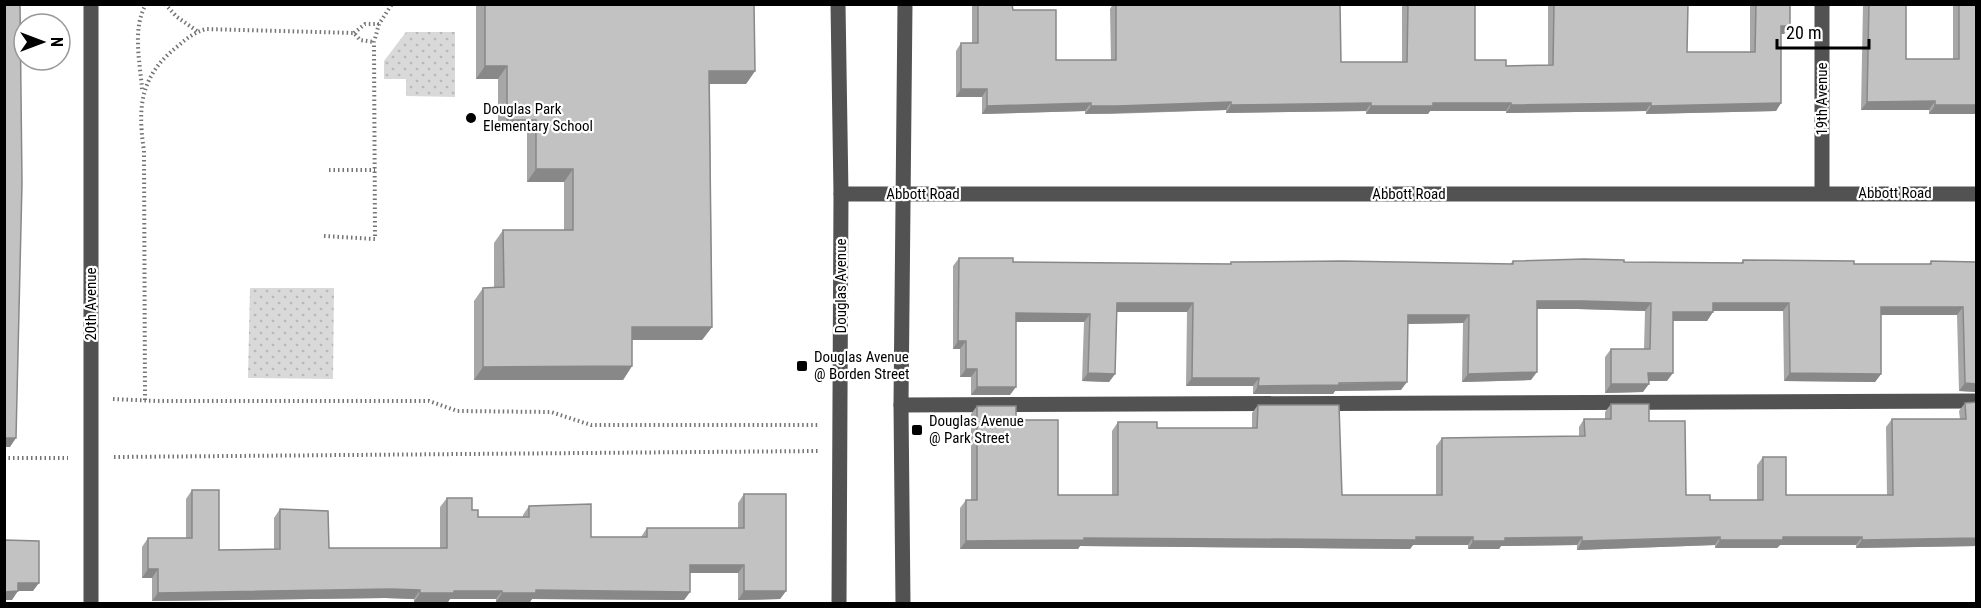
<svg xmlns="http://www.w3.org/2000/svg" width="1981" height="608" font-family="'Roboto Condensed',sans-serif">
<style>
.green{fill:url(#green-dots)}
.lines{fill:none;stroke-linecap:round;stroke-linejoin:round}
.path{stroke:#747474;stroke-width:4;stroke-dasharray:1.5 3;stroke-linecap:butt}
.minor{stroke:#525252;stroke-width:15}
.wall{fill:#a7a7a7}
.shaded-wall{fill:#888}
.building{fill:#c2c2c2;stroke:#888;stroke-width:1.5}
.poi-dot{fill:#000;stroke:#fff;stroke-width:2}
.labels{text-anchor:middle;stroke-width:4.5;stroke-linejoin:round;paint-order:stroke}
.street-label{font-size:15px;fill:#000;stroke:#fff}
.poi-label{font-size:15px;fill:#000;stroke:#fff;text-anchor:start}
</style>
<defs>
<pattern id="green-dots" width="8" height="8" patternUnits="userSpaceOnUse" patternTransform="scale(1.5)"><rect width="8" height="8" fill="#d9d9d9"/><path d="M2 2h.1M6 6h.1" fill="none" stroke="#b8b8b8" stroke-width="1.8" stroke-linecap="round"/></pattern>
</defs>
<rect width="100%" height="100%" fill="#fff"/>
<g class="green">
<path d="M406,32h49v65l-49,-1v-17h-22v-18z"/>
<path d="M250,288h84l-1,91 -85,-1z"/>
</g>
<g class="lines">
<g class="path">
<path d="M165,4l12,13 20,14"/>
<path d="M354,33l11,-9h14"/>
<path d="M142,89c-2,-27 -10,-60 4,-85"/>
<path d="M329,170h46"/>
<path d="M324,236l51,3 -1,-197 5,-18 13,-20"/>
<path d="M113,399l44,2h272l28,10 94,1 40,13h227"/>
<path d="M145,400l-1,-249c-7,-46 -3,-76 34,-105 9,-8 17,-14 28,-17l148,4 6,7 14,2"/>
<path d="M114,457l704,-6"/>
<path d="M4,458h64"/>
</g>
<g class="minor">
<path d="M838,4l3,190 -2,410"/>
<path d="M1822,4v189"/>
<path d="M841,194h1135"/>
<path d="M901,405l1075,-4"/>
<path d="M91,604v-600"/>
<path d="M903,604l-2,-199 4,-401"/>
</g>
</g>
<g class="wall">
<path d="M476,4h278l1,67 -9,13h-36l2,243 -10,13h-70v26l-9,14h-149v-79l9,-13h11v-45l9,-13h61v-48h-37v-49h-29v-54h-22z"/>
<path d="M972,4h40l1,6 43,50h55l-1,-51 3,-5h227l1,58h61v-58h73v56l31,6 42,-1v-61h140l-1,48h63v-48h40v22l-6,8h-3v69l-5,8 -130,3v-3l-140,2v-2h-76l-2,3h-62v-3l-140,2v-3l-115,4h-26v-3l-103,3v-17h-26v-46l5,-8h11z"/>
<path d="M1863,4h43v55h47v-55h24v110h-48v-4h-68z"/>
<path d="M959,258l54,4 217,2 1,-2 279,2 3,-3 228,2 2,-3 111,4h75l2,-3 46,1v130l-18,-1 -2,-76h-76v59l-6,8 -91,-1 -1,-70h-70l-6,10h-34l-6,60h-18l-6,11 -38,1v-36l6,-8h33l1,-38 -67,-2h-41l-6,71 -69,2 1,-59 -55,1 -7,66 -66,1 -2,3h-80v-8h-67l1,-74h-70l-2,62 -6,8 -27,-1 2,-59h-68l-6,73h-39v-18h-11v-28h-7v-83z"/>
<path d="M1977,402v144l-121,2v-3h-76l-3,3h-62v-3l-138,5v-5l-76,1 -2,3h-31v-4h-55l-3,4 -330,-3 -2,3h-118v-41l6,-8h5v-86l6,-8 39,14 42,75h54v-64l6,-9 39,6h95v-15l6,-8 84,90h94v-49l6,-8 137,-2v-9l5,-8h21v-7l6,-8 38,17 37,74 24,5h47v-35l6,-8 23,38h101l-1,-68 6,-8h68l-1,-8 6,-8z"/>
<path d="M192,490l27,60 55,-1v-31l6,-9 49,39h111v-41l7,-9 25,12 6,7h45v-2l6,-9 62,31h50l6,-9h91v-25l6,-9 42,97 -6,8 -42,1v-27h-48v19l-6,8 -152,-1 -2,3h-34v-3h-46l-2,3h-34v-3l-29,-1 -233,3v-23h-10v-31l6,-9h38v-39z"/>
</g>
<g class="shaded-wall">
<path d="M1781,26h9l-6,8h-8z"/>
<path d="M485,66h22l-9,13h-22z"/>
<path d="M709,71h46l-9,13h-46z"/>
<path d="M961,89h26l-5,8h-26z"/>
<path d="M1935,101l-6,9h-68l6,-8z"/>
<path d="M1231,102l-5,8 -141,4 6,-8z"/>
<path d="M1091,103l-6,8 -103,3 5,-8z"/>
<path d="M1371,103l-5,8 -140,2 5,-8z"/>
<path d="M1433,103h78l-5,8h-76l-2,3h-62l5,-8z"/>
<path d="M1651,103l-5,8 -140,2 5,-8z"/>
<path d="M1781,103l-5,8 -130,3 5,-8z"/>
<path d="M1935,105h42v9h-48z"/>
<path d="M507,120h29l-9,13h-29z"/>
<path d="M536,169h37l-9,13h-37z"/>
<path d="M1537,301h46l68,2 -6,8 -67,-2h-47z"/>
<path d="M1117,303h76l-6,9h-76z"/>
<path d="M1713,303h76l-6,8h-76z"/>
<path d="M1881,307h82l-6,8h-82z"/>
<path d="M1673,312h40l-6,9h-39z"/>
<path d="M1016,313l74,1 -6,8h-74z"/>
<path d="M1408,315h61l-6,8 -61,1z"/>
<path d="M632,327h80l-10,13h-80z"/>
<path d="M958,341h8l-6,8h-7z"/>
<path d="M632,366l-9,14h-149l9,-13z"/>
<path d="M966,369h11l-6,8h-11z"/>
<path d="M1537,372l-6,8 -69,2 6,-8z"/>
<path d="M1088,373l27,1 -6,8 -27,-1z"/>
<path d="M1648,373h25l-6,8h-24z"/>
<path d="M1790,373l91,1 -6,8 -91,-1z"/>
<path d="M1192,378h67l-6,8h-67z"/>
<path d="M1407,382l-6,8 -66,1 -2,3h-80l5,-8z"/>
<path d="M1965,383l12,1v8l-18,-1z"/>
<path d="M1611,384h38l-6,8 -38,1z"/>
<path d="M977,387h39l-6,8h-39z"/>
<path d="M4,438h12l-6,9h-6z"/>
<path d="M1473,537l-5,8h-55l-3,4 -330,-3 -2,3h-118l6,-8 118,-3z"/>
<path d="M1582,537l-5,8 -76,1 -2,3h-31l5,-8 32,-3z"/>
<path d="M1720,537l-5,8 -138,5 5,-9z"/>
<path d="M1783,537h79l-6,8h-76l-3,3h-62l5,-8z"/>
<path d="M1977,538v8l-121,2 6,-8z"/>
<path d="M690,565h54l-6,8h-54z"/>
<path d="M148,569h10l-6,9h-10z"/>
<path d="M18,583h21l-6,8h-21z"/>
<path d="M391,589l29,1 -6,9 -29,-1 -233,3 6,-8z"/>
<path d="M536,590l154,2 -6,8 -152,-1 -2,3h-34l6,-9z"/>
<path d="M18,591l-6,9h-8v-8z"/>
<path d="M454,591h48l-6,8h-46l-2,3h-34l6,-9z"/>
<path d="M744,591h42l-6,8 -42,1z"/>
</g>
<g class="building">
<path d="M4,4h16l2,179 -6,255h-12z"/>
<path d="M485,4h269l1,67h-46l3,256h-80v39l-149,1v-79l21,-1 -1,-57h70v-61h-37v-49h-29v-54h-22z"/>
<path d="M978,4h34l1,6h43v50h60v-56h224l1,58h66l1,-58h67v56h31v6l47,-1 1,-61h134l-1,48h68l1,-48h34v22h-9v77l-130,3v-3l-140,2v-2h-78v3h-62v-3l-140,2v-3l-114,4h-26v-3l-104,3v-17h-26v-46h17z"/>
<path d="M1869,4h37v55h53v-55h18v101h-42v-4l-68,1z"/>
<path d="M959,258h54v4l218,2v-2l111,-1 171,3v-3l71,-2 40,1v2l119,1v-3l111,1v3h77v-3l46,1v122l-12,-1 -2,-76h-82v67l-91,-1 -1,-70h-76v9h-40v61h-25l1,11h-38v-35h39l1,-46 -68,-2h-46v71l-69,2 1,-59h-61l-1,67 -68,1v2l-81,1 1,-8h-67l1,-75h-76l-2,71 -27,-1 2,-59 -74,-1v74h-39v-18h-11v-28h-8z"/>
<path d="M1977,402v136l-115,2v-3h-79v3h-63v-3l-138,4v-4l-77,1v3h-32v-4h-57v3l-332,-2v2l-118,1v-41h11v-94h39v14h42v75h60v-73h39v6h100l1,-23h81l3,90h100v-57l143,-2 -1,-17h27v-15h38v17h36l1,74h24v5h53v-43h23v38h107l-1,-76h74l-1,-16z"/>
<path d="M192,490h27v60l61,-1v-40l48,2 1,37h118v-50h25v12h6v7h51v-11l62,-2v33h56v-9h97v-34h42v97h-42v-26h-54v27l-154,-2v3h-34v-2h-48v2h-34v-3l-29,-1 -233,4v-24h-10v-31h44z"/>
<path d="M4,540l35,1v42h-21v8l-14,1z"/>
</g>
<g class="poi-dot">
<circle cx="471" cy="118" r="6"/>
<rect x="796" y="360" width="12" height="12" rx="3"/>
<rect x="911" y="424" width="12" height="12" rx="3"/>
</g>
<g class="labels">
<g class="street-label">
<text transform="translate(1822 99) rotate(-90)" y="5">19th Avenue</text>
<text x="1895" y="198">Abbott Road</text>
<text x="923" y="199">Abbott Road</text>
<text x="1409" y="199">Abbott Road</text>
<text transform="translate(841 286) rotate(-90)" y="5">Douglas Avenue</text>
<text transform="translate(91 304) rotate(-90)" y="5">20th Avenue</text>
</g>
<g class="poi-label">
<text x="483" y="114">Douglas Park<tspan x="483" dy="17">Elementary School</tspan></text>
<text x="814" y="362">Douglas Avenue<tspan x="814" dy="17">@ Borden Street</tspan></text>
<text x="929" y="426">Douglas Avenue<tspan x="929" dy="17">@ Park Street</tspan></text>
</g>
</g>
<rect width="1981" height="608" fill="none" stroke="#000000" stroke-width="12"/>
<g transform="translate(42 42) rotate(90)"><circle r="28" fill="#ffffff" stroke="#999999" stroke-width="1.5"/>
<path d="M0-4.5L10 22L0 15L-10 22Z" fill="#000000"/>
<text y="-9" font-size="16" font-weight="bold" text-anchor="middle" fill="#000000">N</text>
</g>
<path d="M1777 39v9h92v-9" fill="none" stroke="#000000" stroke-width="3"/>
<text x="1786" y="39" font-size="18" fill="#000000" stroke="#ffffff" stroke-width="4.5" paint-order="stroke">20 m</text>
</svg>
